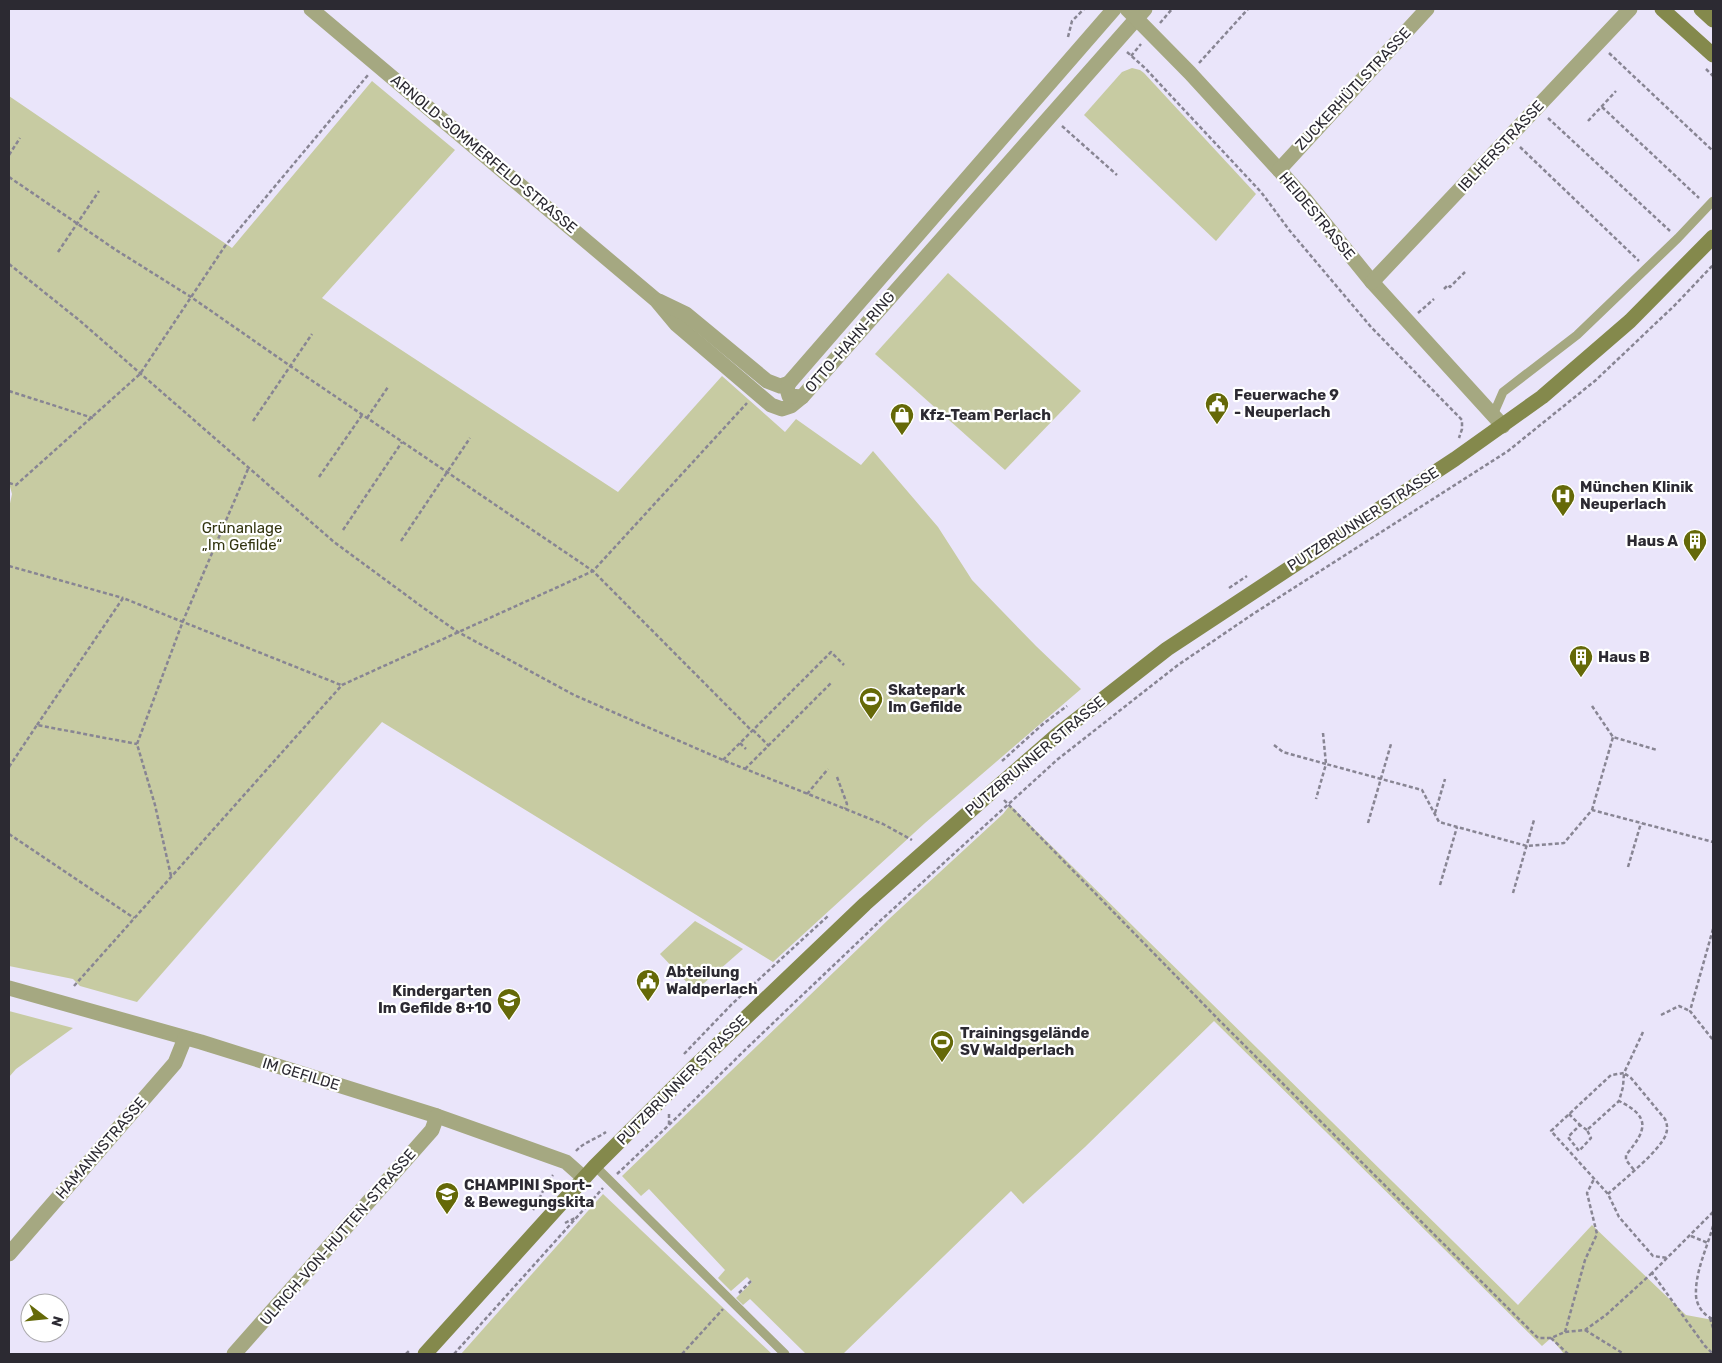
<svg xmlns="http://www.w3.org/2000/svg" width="1722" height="1363" font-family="Rubik,sans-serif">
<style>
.green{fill:#c7cba2}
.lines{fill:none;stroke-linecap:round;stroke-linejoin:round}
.path{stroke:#888593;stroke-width:2.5;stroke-dasharray:4 2.5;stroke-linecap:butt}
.lane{stroke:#a5a881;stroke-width:9}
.street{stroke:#a5a881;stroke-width:15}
.secondary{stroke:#84894c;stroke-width:15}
.labels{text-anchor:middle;stroke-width:4.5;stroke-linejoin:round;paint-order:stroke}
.street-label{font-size:15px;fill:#2c2a32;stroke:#fff}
.poi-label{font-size:15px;font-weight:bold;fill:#2c2a32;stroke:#fff;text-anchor:start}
.park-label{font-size:15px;fill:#343611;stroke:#fff}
</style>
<rect width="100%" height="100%" fill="#eae5fa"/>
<g class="green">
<path d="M1132,68l8,2 4,3 112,121 -40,47 -132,-126 38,-43z"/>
<path d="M372,81l83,69 -133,148 296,194 104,-116 63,56 11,-13 65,46 12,-14 65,76 34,53 64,66 45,43 -156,134 -152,139 -391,-240 -245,280 -57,-16 -7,-7 -64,-13v-458l3,-14 -3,-11v-387l223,152z"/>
<path d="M948,273l133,118 -76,79 -130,-116z"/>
<path d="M1010,805l508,500 74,-80 94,90 27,5v34h-149l-13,-16 -9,8 -328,-325 -129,126 -62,57 -12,-13 -168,163h-37l-56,-55 -7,6 -7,-7 16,-16 -5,-5 -16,14 -13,-13 7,-8 -76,-81 -8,7 -19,-20 267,-257 114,-105z"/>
<path d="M695,921l48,28 -48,42 -35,-37z"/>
<path d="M9,1011l64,17 -57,41 -7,8z"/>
<path d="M603,1194l169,160h-311z"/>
</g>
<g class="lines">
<g class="path">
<path d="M1160,23l12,-14"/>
<path d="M1068,37l4,-16 12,-12"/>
<path d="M1127,52l18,16 116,124 29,39 81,96 91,93v9l-3,9"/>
<path d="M1609,53l104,98"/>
<path d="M1131,56l10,-12"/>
<path d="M1199,63l49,-54"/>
<path d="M1706,69l7,7"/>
<path d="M1602,107l97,91"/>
<path d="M1548,118l122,113"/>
<path d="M1588,121l28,-30"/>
<path d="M1062,126l55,49"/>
<path d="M1520,147l119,114"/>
<path d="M9,155l11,-17"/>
<path d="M9,177l107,73 75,47 95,66 307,208 159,160"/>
<path d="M58,252l41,-61"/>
<path d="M9,264l70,56 255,222 91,67 33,23 116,63 149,65 160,64 29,16"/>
<path d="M1444,289l4,-4 2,2 15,-15"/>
<path d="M1418,313l16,-14"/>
<path d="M9,391l84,27"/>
<path d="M367,418l21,-31"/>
<path d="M253,421l59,-87"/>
<path d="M319,477l43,-62"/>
<path d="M9,483l7,2 124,-111 85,-128 143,-171"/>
<path d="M343,530l59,-88"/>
<path d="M401,541l69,-103"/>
<path d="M9,566l114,32"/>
<path d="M1229,588l18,-12"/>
<path d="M1592,706l21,31 44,13"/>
<path d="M37,725l86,-127 218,87"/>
<path d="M753,730l16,16"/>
<path d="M1323,733l3,31 96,26 17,32 88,24 37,-3 28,-33 121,32"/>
<path d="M740,743l6,6"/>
<path d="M1274,745l9,7 43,12 -10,35"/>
<path d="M723,760l108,-108 13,13"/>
<path d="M1002,761l41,-37 24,-18"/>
<path d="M9,767l28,-42 100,19"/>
<path d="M745,769l86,-86"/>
<path d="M837,777l10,27 -2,5"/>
<path d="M807,794l21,-25"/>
<path d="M1004,800l215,220 319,318h13l14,-6 20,-2 21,-15 46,-42"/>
<path d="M1592,810l21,-73"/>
<path d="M1435,813l10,-34"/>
<path d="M1368,823l23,-79"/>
<path d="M9,834l125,84"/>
<path d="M1628,867l13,-44"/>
<path d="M171,876l-16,-71 -18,-61 46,-123 65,-152"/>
<path d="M1440,885l17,-58"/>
<path d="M1513,893l21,-73"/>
<path d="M1713,929l-23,82 23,29"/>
<path d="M74,986l268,-301 251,-114 154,-168"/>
<path d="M1661,1015l18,-9 11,5"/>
<path d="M1643,1032l-19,41 -13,2 -60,56 57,63 11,23 34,39 15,2"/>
<path d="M684,1054l48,-50 96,-88"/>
<path d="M669,1114v11"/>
<path d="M1569,1114l11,11"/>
<path d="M1587,1130l-7,-5 -12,12 11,14 12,-13 -4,-8 32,-29"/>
<path d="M576,1151c8,-9 20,-12 30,-19"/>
<path d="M617,1174l52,-49 79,-78 132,-126 178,-162 120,-94 75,-51 255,-163 88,-71 79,-75 38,-40"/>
<path d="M1608,1194c14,-13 53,-44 58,-60 2,-6 1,-10 -1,-15l-34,-41 -7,-5 -1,14 -4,14c33,16 27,30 7,54v5l8,10"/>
<path d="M533,1210c6,-10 13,-27 20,-35"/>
<path d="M1713,1212l-61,61 53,73 8,8"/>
<path d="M565,1223l10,-5"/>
<path d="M1713,1226c-6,22 -18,46 -17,69 0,10 8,21 17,24"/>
<path d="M1691,1236l17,7"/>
<path d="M739,1293l12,-12"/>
<path d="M1710,1318l3,10"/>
<path d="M1585,1330l39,24"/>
<path d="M1565,1332l20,-72 12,-26 -10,-41 7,-14"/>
<path d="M1551,1338l17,16"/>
<path d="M406,1354l4,-4"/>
<path d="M454,1354l149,-166"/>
<path d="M682,1354l41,-45"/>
</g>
<g class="lane">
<path d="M1493,415l10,-23 74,-57 101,-97 35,-37"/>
<path d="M595,1166l190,188"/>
</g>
<g class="street">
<path d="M311,9l345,291 20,24 95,81 11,4 9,-3 11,-9 343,-388"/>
<path d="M1127,9l63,64 89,97 25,28 68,84 131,144"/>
<path d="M1279,170l148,-161"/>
<path d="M1372,282l258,-273"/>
<path d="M659,301l27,13 81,67 13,5 9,-3"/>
<path d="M802,397l-13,-1 -2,-7 2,-6 325,-374"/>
<path d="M9,988l192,54 236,74 129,46 18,16"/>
<path d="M9,1254l166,-191 10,-25"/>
<path d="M234,1354l198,-224 5,-14"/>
</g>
<g class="secondary">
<path d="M1662,9l51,46"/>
<path d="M1701,9l12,11"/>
<path d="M425,1354l170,-188 96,-96 174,-166 130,-115 62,-54 110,-86 288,-190 87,-62 88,-76 83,-84"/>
</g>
</g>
<defs>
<g id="civic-pin" transform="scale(1.25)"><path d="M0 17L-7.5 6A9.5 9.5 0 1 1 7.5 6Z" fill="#656908" stroke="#fff"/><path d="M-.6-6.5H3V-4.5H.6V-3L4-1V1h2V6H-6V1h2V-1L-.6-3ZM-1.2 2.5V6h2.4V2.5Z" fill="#fff"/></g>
<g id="shop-pin" transform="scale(1.25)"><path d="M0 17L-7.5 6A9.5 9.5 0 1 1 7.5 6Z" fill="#656908" stroke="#fff"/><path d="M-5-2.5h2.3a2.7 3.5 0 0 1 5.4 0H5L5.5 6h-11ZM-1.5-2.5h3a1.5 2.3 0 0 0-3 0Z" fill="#fff"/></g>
<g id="hospital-pin" transform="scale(1.25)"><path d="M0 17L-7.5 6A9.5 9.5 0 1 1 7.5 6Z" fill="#656908" stroke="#fff"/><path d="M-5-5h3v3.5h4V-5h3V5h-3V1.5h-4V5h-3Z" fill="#fff"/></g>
<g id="building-pin" transform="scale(1.25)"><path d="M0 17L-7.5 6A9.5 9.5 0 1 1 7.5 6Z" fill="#656908" stroke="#fff"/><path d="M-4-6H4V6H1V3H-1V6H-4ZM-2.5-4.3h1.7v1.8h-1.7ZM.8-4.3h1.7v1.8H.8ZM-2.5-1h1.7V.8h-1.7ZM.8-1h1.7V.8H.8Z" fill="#fff"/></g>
<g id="stadium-pin" transform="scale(1.25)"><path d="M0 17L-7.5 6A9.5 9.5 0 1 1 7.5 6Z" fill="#656908" stroke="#fff"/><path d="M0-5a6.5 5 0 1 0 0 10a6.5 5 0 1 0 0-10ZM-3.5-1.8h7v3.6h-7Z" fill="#fff"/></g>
<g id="school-pin" transform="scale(1.25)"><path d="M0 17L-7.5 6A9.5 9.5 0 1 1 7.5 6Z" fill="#656908" stroke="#fff"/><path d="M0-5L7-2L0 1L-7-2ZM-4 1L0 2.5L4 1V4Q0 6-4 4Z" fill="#fff"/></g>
</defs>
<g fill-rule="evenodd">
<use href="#civic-pin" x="1217" y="404"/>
<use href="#shop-pin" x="902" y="415"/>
<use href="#hospital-pin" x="1563" y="496"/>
<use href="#building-pin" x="1695" y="541"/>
<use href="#building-pin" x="1581" y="657"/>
<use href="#stadium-pin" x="871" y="699"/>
<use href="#civic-pin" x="648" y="981"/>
<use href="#school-pin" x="509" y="1000"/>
<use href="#stadium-pin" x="942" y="1042"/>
<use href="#school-pin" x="447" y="1194"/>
</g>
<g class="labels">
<g class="street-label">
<text transform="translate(1353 89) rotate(-47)" y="5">ZUCKERHÜTLSTRASSE</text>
<text transform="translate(1501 146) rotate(-47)" y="5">IBLHERSTRASSE</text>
<text transform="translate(484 154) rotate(40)" y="5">ARNOLD-SOMMERFELD-STRASSE</text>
<text transform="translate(1317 216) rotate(50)" y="5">HEIDESTRASSE</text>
<text transform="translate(850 342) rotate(-49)" y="5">OTTO-HAHN-RING</text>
<text transform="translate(1363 519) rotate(-33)" y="5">PUTZBRUNNER STRASSE</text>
<text transform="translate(1035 756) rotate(-40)" y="5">PUTZBRUNNER STRASSE</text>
<text transform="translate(301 1074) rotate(17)" y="5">IM GEFILDE</text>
<text transform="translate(682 1080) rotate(-45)" y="5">PUTZBRUNNER STRASSE</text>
<text transform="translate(101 1148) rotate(-49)" y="5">HAMANNSTRASSE</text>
<text transform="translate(338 1237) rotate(-49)" y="5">ULRICH-VON-HUTTEN-STRASSE</text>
</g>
<g class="poi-label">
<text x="1234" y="400">Feuerwache 9<tspan x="1234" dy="17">- Neuperlach</tspan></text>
<text x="920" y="420">Kfz-Team Perlach</text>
<text x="1580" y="492">München Klinik<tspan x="1580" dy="17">Neuperlach</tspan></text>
<text x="1678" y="546" text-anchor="end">Haus A</text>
<text x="1598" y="662">Haus B</text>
<text x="888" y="695">Skatepark<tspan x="888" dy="17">Im Gefilde</tspan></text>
<text x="666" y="977">Abteilung<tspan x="666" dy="17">Waldperlach</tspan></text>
<text x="492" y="996" text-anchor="end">Kindergarten<tspan x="492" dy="17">Im Gefilde 8+10</tspan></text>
<text x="960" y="1038">Trainingsgelände<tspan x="960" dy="17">SV Waldperlach</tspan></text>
<text x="464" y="1190">CHAMPINI Sport-<tspan x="464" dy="17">&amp; Bewegungskita</tspan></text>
</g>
<g class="park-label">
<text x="242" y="533">Grünanlage<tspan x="242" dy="17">„Im Gefilde“</tspan></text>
</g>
</g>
<rect width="1722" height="1363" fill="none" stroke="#2c2a32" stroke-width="20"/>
<g transform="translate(45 1318) rotate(106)"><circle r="24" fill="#ffffff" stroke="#abaaad"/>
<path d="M0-4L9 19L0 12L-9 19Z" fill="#656908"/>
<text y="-8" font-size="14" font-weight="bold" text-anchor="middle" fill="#2c2a32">N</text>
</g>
</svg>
